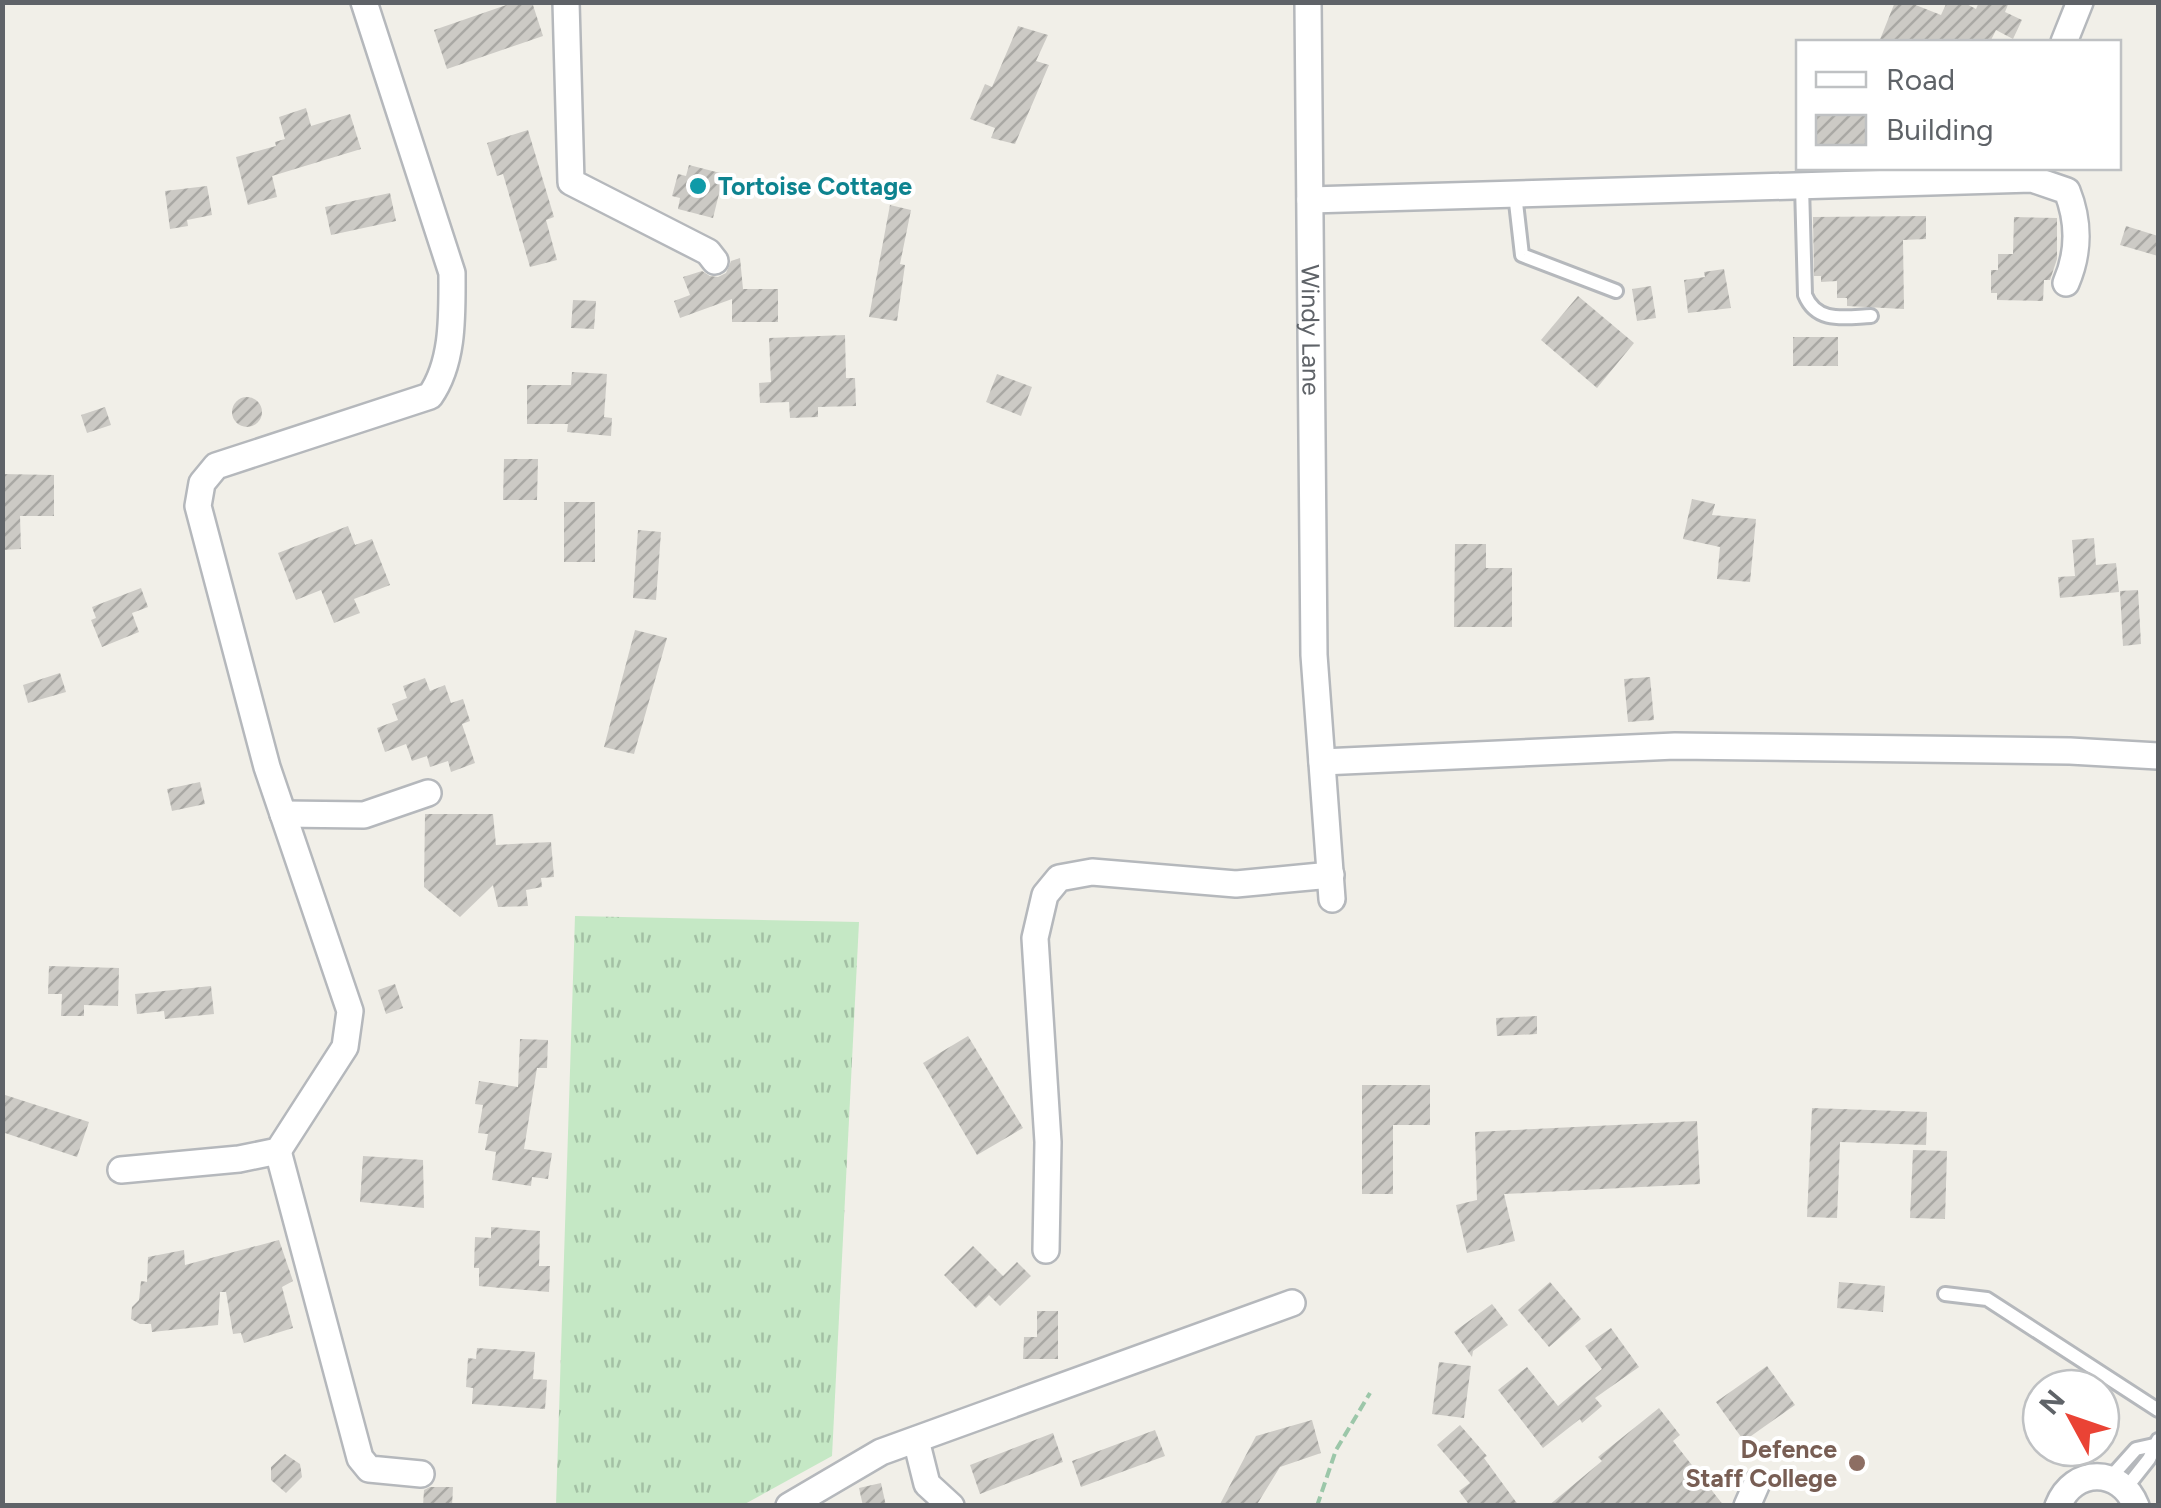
<svg xmlns="http://www.w3.org/2000/svg" width="2161" height="1508" font-family="Figtree,sans-serif">
<style>
.grass{fill:url(#grass-tufts)}
.building{fill:url(#building-hatch)}
.lines{fill:none;stroke-linecap:round;stroke-linejoin:round}
.service-casing{stroke:#b5b8bc;stroke-width:18}
.minor-casing{stroke:#b5b8bc;stroke-width:30}
.path{stroke:#9cc7a9;stroke-width:4;stroke-dasharray:10 5;stroke-linecap:butt}
.service{stroke:#fff;stroke-width:12}
.minor{stroke:#fff;stroke-width:25}
.culture-dot{fill:#0f9aa8;stroke:#fff;stroke-width:4}
.education-dot{fill:#8d6e63;stroke:#fff;stroke-width:4}
.labels{text-anchor:middle;stroke-width:8;stroke-linejoin:round;paint-order:stroke}
.culture-label{font-size:25px;font-weight:bold;fill:#0d838f;stroke:#fff;text-anchor:start}
.street-label{font-size:25px;fill:#5f6368;stroke:#fff}
.education-label{font-size:25px;font-weight:bold;fill:#785e54;stroke:#fff;text-anchor:end}
</style>
<defs>
<pattern id="grass-tufts" width="24" height="20" patternUnits="userSpaceOnUse" patternTransform="scale(2.5)"><rect width="24" height="20" fill="#c5e8c5"/><path d="M3 7l-1-3M5 7V3M7 7l1-3M15 17l-1-3M17 17v-4M19 17l1-3" fill="none" stroke="#a3c0a4"/></pattern>
<pattern id="building-hatch" width="6" height="6" patternUnits="userSpaceOnUse" patternTransform="scale(2.5)"><rect width="6" height="6" fill="#cccac5"/><path d="M-1 1l2-2M0 6l6-6M5 7l2-2" fill="none" stroke="#a9a8a4"/></pattern>
</defs>
<rect width="100%" height="100%" fill="#f1efe8"/>
<path class="grass" d="M575,916l284,6 -27,534 -89,49h-187z"/>
<g class="building">
<path d="M515,2h17l11,34 -96,33 -13,-39z"/>
<path d="M1895,2h13l33,13 6,-13h16l13,7 3,-7h30l-4,10 17,8 -9,19 -17,-9 -6,12h-111z"/>
<path d="M1018,26l30,9 -12,26 13,4 -34,79 -24,-6 4,-10 -25,-9 15,-35 7,3z"/>
<path d="M306,108l5,18 39,-12 11,35 -89,27 5,21 -29,8 -12,-48 40,-11 -1,-4 10,-3 -6,-22z"/>
<path d="M528,130l26,87 -8,3 11,40 -27,7 -27,-93 -6,2 -10,-33z"/>
<path d="M689,165l35,9 -11,44 -35,-9 2,-11 -8,-2 6,-22 8,2z"/>
<path d="M207,186l5,29 -25,5 1,6 -18,3 -5,-38z"/>
<path d="M390,193l6,28 -65,14 -6,-28z"/>
<path d="M890,205l21,5 -11,54 5,1 -8,56 -28,-4z"/>
<path d="M1926,216v23l-23,1 1,69 -57,-3v-8h-10v-17l-16,1v-6h-7l-1,-59z"/>
<path d="M2014,217l43,1v41l-7,21h-6l-1,21 -46,-1v-7h-6v-23h7v-16h15z"/>
<path d="M2126,226l32,10v20l-38,-11z"/>
<path d="M740,258l3,31h35v33h-46v-23l-52,19 -6,-17 16,-6 -7,-18 19,-6 8,5 8,1 8,-4 5,-12z"/>
<path d="M1724,269l7,39 -43,5 -4,-33 21,-3 -1,-5z"/>
<path d="M1651,286l5,32 -19,3 -5,-32z"/>
<path d="M1578,296l56,47 -37,45 -56,-48z"/>
<path d="M573,300l23,1 -2,28 -23,-1z"/>
<path d="M845,335l1,43h9l1,28 -38,1v10l-28,1 -1,-16 -29,1 -1,-20 12,-1 -2,-44z"/>
<rect x="1793" y="337" width="45" height="29"/>
<path d="M572,372l35,2 -3,43 8,1 -1,18 -44,-4 1,-8h-41v-39h44z"/>
<path d="M997,374l35,13 -11,29 -35,-14z"/>
<circle cx="247" cy="412" r="15"/>
<path d="M105,407l6,18 -24,8 -6,-18z"/>
<path d="M504,459h34l-1,41h-34z"/>
<path d="M2,474l52,1v41h-34l1,33 -19,1z"/>
<path d="M1692,499l23,5 -3,11 44,4 -6,63 -33,-3 3,-32 -37,-8z"/>
<rect x="564" y="502" width="31" height="60"/>
<path d="M348,526l7,19 17,-6 18,46 -36,14 6,14 -26,10 -13,-33 -25,10 -18,-47z"/>
<path d="M638,530l23,2 -5,68 -23,-2z"/>
<path d="M2094,538l2,27 20,-2 3,29 -59,6 -2,-21 17,-1 -3,-36z"/>
<path d="M1455,544h31v24h26v59h-58z"/>
<path d="M141,588l7,19 -16,6 7,19 -37,15 -11,-27 5,-2 -4,-11z"/>
<path d="M2138,590l3,54 -18,2 -3,-55z"/>
<path d="M635,630l32,8 -33,116 -30,-7z"/>
<path d="M60,673l6,19 -38,11 -5,-18z"/>
<path d="M1650,677l4,43 -26,2 -4,-43z"/>
<path d="M425,678l5,13 15,-6 6,18 12,-4 7,22 -8,3 13,39 -24,9 -3,-11 -18,6 -3,-11 -15,5 -6,-17 -21,8 -8,-24 21,-8 -6,-16 15,-6 -4,-12z"/>
<path d="M200,782l5,22 -33,7 -5,-22z"/>
<path d="M425,814h68l3,31 55,-3 3,35 -13,1 1,9 -16,3 2,16 -30,1 -5,-22 -33,32 -36,-30z"/>
<path d="M49,966l70,2 -1,38 -34,-1v11h-23l1,-22h-14z"/>
<path d="M395,984l8,24 -17,6 -8,-24z"/>
<path d="M211,986l3,28 -49,5 -1,-8 -27,3 -2,-20z"/>
<path d="M1537,1016v18l-40,2 -1,-18z"/>
<path d="M968,1036l55,92 -46,27 -54,-92z"/>
<path d="M520,1039l28,1 -1,28h-10l-13,81 28,4 -4,26 -16,-2 -1,9 -39,-6 4,-28 -11,-2 3,-16 -10,-1 5,-28 -8,-1 4,-23 39,6z"/>
<path d="M1362,1085h68v40h-37v69h-31z"/>
<path d="M2,1094l87,28 -12,35 -75,-25z"/>
<path d="M1812,1108l115,4 -1,33 -86,-3 -3,76 -30,-1z"/>
<path d="M1697,1121l3,63 -196,10 11,47 -48,12 -11,-48 21,-5 -2,-68z"/>
<path d="M1913,1150l34,1 -2,68 -35,-1z"/>
<path d="M363,1156l60,4 1,48 -64,-6z"/>
<path d="M491,1227l49,4 -1,35h11l-1,26 -70,-6v-18h-5l1,-31 16,1z"/>
<path d="M279,1240l14,41 -11,6 11,41 -49,15 -3,-10 -8,1 -7,-42h-6l-2,33 -66,7 -1,-8h-11l-9,-5 1,-12 7,-7 2,-19 6,1 1,-25 36,-7 1,15z"/>
<path d="M973,1246l30,30 14,-14 14,14 -31,30 -11,-11 -13,13 -32,-33z"/>
<path d="M1550,1282l31,37 -32,28 -31,-37z"/>
<path d="M1839,1282l46,4 -2,26 -46,-4z"/>
<path d="M1492,1304l16,21 -35,26 -1,6 -18,-25z"/>
<path d="M1037,1311h21v48h-35l1,-22h13z"/>
<path d="M1611,1328l28,39 -44,31 7,8 -20,17 -2,-4 -37,29 -45,-58 29,-23 31,39 44,-37 -17,-23z"/>
<path d="M477,1348l58,4 -2,27 14,1 -2,29 -73,-5 1,-16 -7,-1 2,-29 8,1z"/>
<path d="M1439,1362l32,4 -7,52 -32,-4z"/>
<path d="M1767,1366l28,39 -51,36 -28,-39z"/>
<path d="M1659,1408l21,27 -7,6 51,65h-176l54,-45 -4,-4z"/>
<path d="M1312,1420l9,33 -41,14 -24,39h-37l37,-70z"/>
<path d="M1460,1425l27,31 -3,2 35,48h-49l-11,-15 11,-8 -33,-38z"/>
<path d="M1155,1430l10,26 -84,31 -9,-26z"/>
<path d="M1053,1433l10,29 -83,32 -10,-29z"/>
<path d="M285,1454l15,10 2,13 -16,16 -15,-13v-13z"/>
<path d="M881,1483l5,23h-23l-4,-18z"/>
<path d="M430,1487h23l-1,19h-29l1,-16z"/>
</g>
<g class="lines">
<g class="service-casing">
<g id="service">
<path d="M1802,186l3,109c12,29 40,22 66,21"/>
<path d="M1515,194l7,61 94,36"/>
<path d="M1945,1294l42,5 171,111"/>
<path d="M2110,1478l26,-29 18,-4"/>
<path d="M2126,1488l23,-29 9,-19"/>
</g>
</g>
<g class="minor-casing">
<g id="minor">
<path d="M566,2l5,180 137,70 7,9"/>
<path id="s1" d="M1308,2l6,653 18,244"/>
<path d="M2064,42l16,-40"/>
<path d="M1310,200l722,-21 35,12c12,30 12,62 -1,92"/>
<path d="M1322,762l353,-16 395,5 88,5"/>
<path d="M283,814l81,1 64,-22"/>
<path d="M278,1151l82,307 9,11 52,5"/>
<path d="M121,1170l118,-11 39,-8 67,-104 5,-36 -83,-244 -69,-261 4,-23 14,-17 214,-70c24,-34 22,-82 22,-123l-88,-271"/>
<path d="M1046,1250l2,-108 -13,-204 10,-43 14,-17 33,-6 144,12 95,-9"/>
<path d="M916,1440l11,44 24,22"/>
<path d="M789,1506l92,-54 411,-149"/>
<path d="M1747,1506l10,-23"/>
<path d="M2058,1506c15,-39 63,-39 78,0"/>
</g>
</g>
<path class="path" d="M1317,1506l19,-56 34,-57"/>
<use href="#service" class="service"/>
<use href="#minor" class="minor"/>
</g>
<circle class="culture-dot" cx="698" cy="186" r="10"/>
<circle class="education-dot" cx="1857" cy="1463" r="10"/>
<g class="labels">
<g class="culture-label">
<text x="718" y="195">Tortoise Cottage</text>
</g>
<g class="street-label">
<text dy="9" stroke="none"><textPath href="#s1" startOffset="328">Windy Lane</textPath></text>
</g>
<g class="education-label">
<text x="1837" y="1458">Defence<tspan x="1837" dy="29">Staff College</tspan></text>
</g>
</g>
<rect width="2161" height="1508" fill="none" stroke="#5f6368" stroke-width="10"/>
<rect x="1796" y="40" width="325" height="130" fill="#ffffff" stroke="#bfc1c3" stroke-width="2.5"/>
<rect x="1816" y="72" width="50" height="15" fill="#ffffff" stroke="#bfc1c3" stroke-width="2.5"/>
<text x="1886" y="90" font-size="30" fill="#5f6368">Road</text>
<rect x="1816" y="115" width="50" height="30" fill="url(#building-hatch)" stroke="#bfc1c3" stroke-width="2.5"/>
<text x="1886" y="140" font-size="30" fill="#5f6368">Building</text>
<g transform="translate(2071 1418) rotate(310)"><circle r="48" fill="#ffffff" stroke="#bfc1c3" stroke-width="2.5"/>
<path d="M0-8L18 38L0 25L-18 38Z" fill="#ea4335"/>
<text y="-15" font-size="28" font-weight="bold" text-anchor="middle" fill="#5f6368">N</text>
</g>
</svg>
